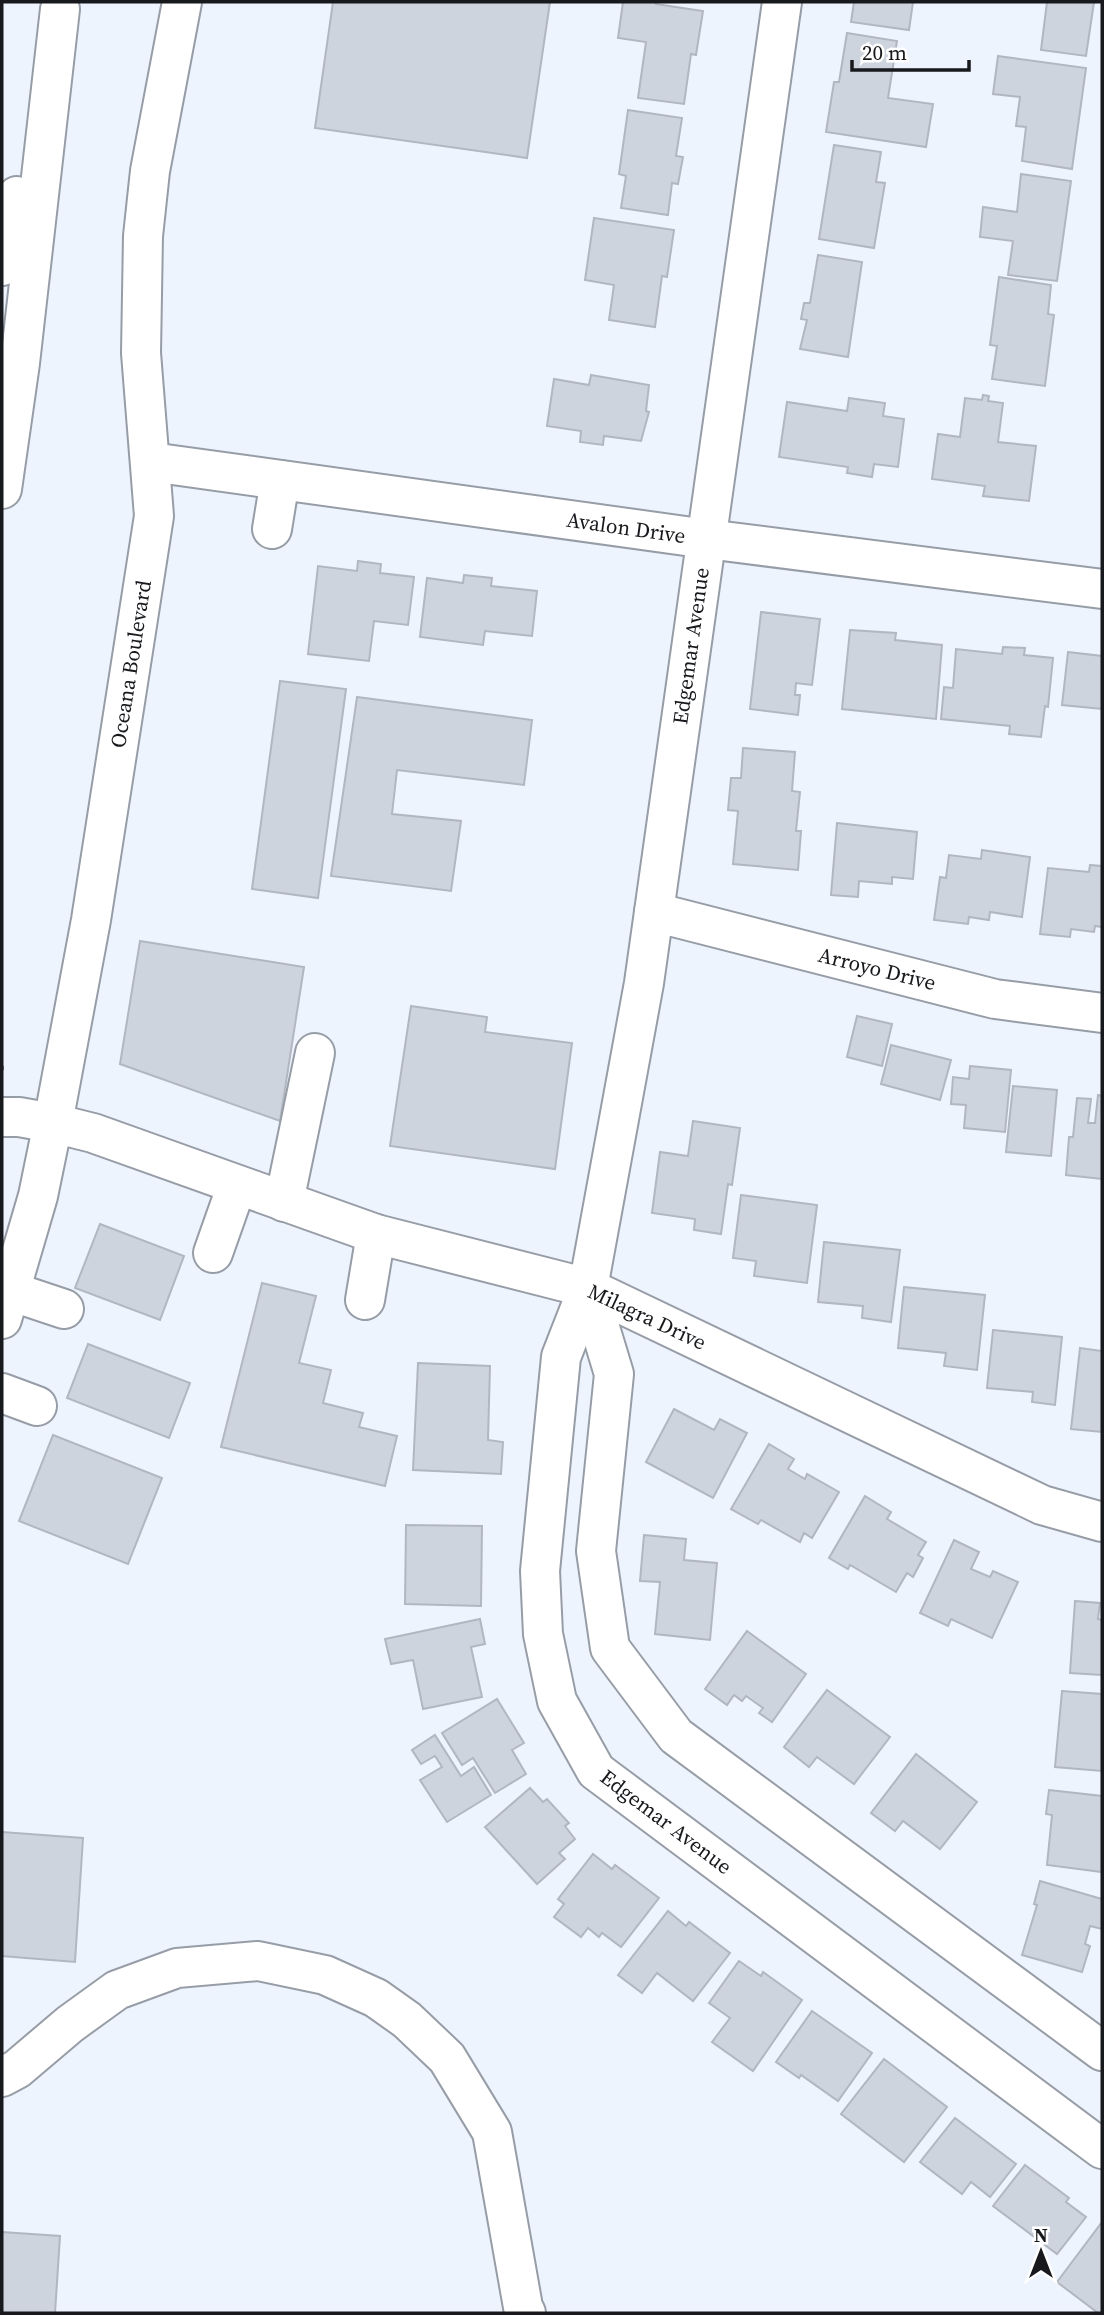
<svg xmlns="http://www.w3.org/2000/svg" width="1104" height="2315" font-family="'Source Serif 4',serif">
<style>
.building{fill:#ced4de;stroke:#b1b7c0;stroke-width:2}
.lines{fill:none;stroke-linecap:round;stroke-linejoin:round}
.minor-casing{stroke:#979da6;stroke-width:42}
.major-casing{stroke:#979da6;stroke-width:42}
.highway-casing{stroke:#979da6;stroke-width:42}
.path{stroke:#797d83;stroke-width:4.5;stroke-dasharray:7 3.5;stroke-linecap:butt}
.minor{stroke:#fff;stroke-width:38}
.major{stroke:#fff;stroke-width:38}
.highway{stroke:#fff;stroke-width:38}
.labels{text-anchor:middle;stroke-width:6;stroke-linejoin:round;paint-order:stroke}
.street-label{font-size:21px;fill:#17191c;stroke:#fff}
</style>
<rect width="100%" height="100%" fill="#eef4fe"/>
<g class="building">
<path d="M333,2h217l-23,156 -212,-30z"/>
<path d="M623,2h32l1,2 47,7 -7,44 -5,-1 -7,50 -46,-6 8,-56 -28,-4z"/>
<path d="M854,2h59l-4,28 -58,-8z"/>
<path d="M1047,2h52h-5l-8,54 -45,-6z"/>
<path d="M847,33l50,8 -9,57 45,6 -7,43 -100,-15 8,-50h5z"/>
<path d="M998,56l88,12 -14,101 -50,-8 4,-34 -10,-1 4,-29 -27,-3z"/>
<path d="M628,110l54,8 -6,38 7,1 -5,27 -6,-1 -4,32 -47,-7 5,-32 -7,-2z"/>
<path d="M834,145l47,7 -5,30 9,1 -11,65 -55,-9z"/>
<path d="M1021,174l50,7 -14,100 -49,-6 5,-34 -33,-4 3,-30 34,5z"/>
<path d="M594,218l80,12 -7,47 -5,-1 -7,51 -46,-7 5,-35 -29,-5z"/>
<path d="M818,255l44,7 -14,95 -48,-8 7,-29 -6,-1 3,-16h6z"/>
<path d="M999,277l52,8 -3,29 6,1 -9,71 -53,-7 5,-33 -7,-1z"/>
<path d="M591,375l58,10 -3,26 3,1 -8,29 -37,-5 -1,9 -23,-3 1,-11 -34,-5 7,-47 35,6z"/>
<path d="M983,395l6,1 -1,5 15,2 -5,39 38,4 -7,55 -46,-5 2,-10 -53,-7 6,-45 22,3 5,-39 17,2z"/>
<path d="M849,398l36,5 -2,13 21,3 -6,48 -24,-3 -2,13 -25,-4 1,-6 -69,-10 8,-55 60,9z"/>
<path d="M358,561l23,3 -1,9 34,4 -6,48 -34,-4 -5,40 -61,-7 10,-88 39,5z"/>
<path d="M464,575l28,3 -1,8 46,5 -5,45 -47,-5 -2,14 -63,-8 7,-59 36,5z"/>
<path d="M761,612l59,7 -8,66 -16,-2 -1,12h5l-2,20 -48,-6z"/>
<path d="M850,630l46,3 -1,7 47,5 -6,74 -94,-10z"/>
<path d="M1003,647l22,1 -1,7 29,3 -5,49 -3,-1 -4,31 -32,-3 1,-8 -69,-7 3,-32 9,1 3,-39 46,5z"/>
<path d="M1068,652l34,4v53l-40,-4z"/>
<path d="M280,681l66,8 -28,209 -66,-9z"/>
<path d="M357,697l175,23 -8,65 -127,-15 -5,44 69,7 -10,70 -120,-15z"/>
<path d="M743,748l52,4 -3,39 8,1 -4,39h5l-3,39 -65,-6 5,-53 -10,-1 3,-32h10z"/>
<path d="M837,823l80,9 -4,47 -21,-2v7l-33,-3 -1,16 -27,-2z"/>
<path d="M982,850l48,7 -8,60 -32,-5 -1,8 -20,-3 -1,7 -34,-4 6,-43 6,1 3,-23 32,4z"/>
<path d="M1090,865l12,1v61l-7,-1 -1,6 -23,-3 -1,8 -30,-3 8,-66 41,4z"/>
<path d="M140,941l164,26 -24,154 -160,-57z"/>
<path d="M411,1006l76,11 -2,15 87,11 -17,126 -165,-23z"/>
<path d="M857,1016l35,8 -10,42 -35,-9z"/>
<path d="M891,1045l60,15 -11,40 -59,-16z"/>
<path d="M970,1066l41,4 -6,62 -41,-4 2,-23 -15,-1 2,-27 16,2z"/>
<path d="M1013,1086l44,4 -6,66 -45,-4z"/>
<path d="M1098,1095l4,1v83l-36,-4 3,-38h4l4,-39 14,1 -3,24h7z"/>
<path d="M693,1121l47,7 -8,57 -4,-1 -7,50 -27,-4 1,-11 -43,-6 8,-61 28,4z"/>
<path d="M741,1195l76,10 -10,78 -53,-7 2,-15 -23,-3z"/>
<path d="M100,1224l84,32 -24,64 -85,-32z"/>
<path d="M824,1242l76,8 -9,72 -29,-4 1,-12 -45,-4z"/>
<path d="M262,1283l54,13 -17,67 32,7 -8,33 40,10 -4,14 38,9 -12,50 -164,-39z"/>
<path d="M904,1287l81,8 -8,75 -33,-4 2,-13 -48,-5z"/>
<path d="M993,1330l69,7 -7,68 -23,-3 1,-10 -46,-4z"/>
<path d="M88,1344l102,39 -21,55 -102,-40z"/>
<path d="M1080,1348l22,3v81l-31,-3z"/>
<path d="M418,1363l72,3 -2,74 15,2 -2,32 -88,-4z"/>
<path d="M674,1409l40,21 6,-11 27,14 -34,65 -67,-36z"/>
<path d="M53,1435l109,43 -34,86 -109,-43z"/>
<path d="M769,1444l25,15 -6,10 17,10 2,-5 32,18 -27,46 -8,-5 -4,9 -39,-22 -3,4 -27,-15z"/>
<path d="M865,1496l26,16 -4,7 39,23 -8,13 5,3 -10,19 -6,-4 -11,19 -46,-27 -2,4 -19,-11z"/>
<path d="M406,1525l76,1 -1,80 -76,-2z"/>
<path d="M644,1535l42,4 -2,21 33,3 -7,77 -55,-6 5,-52 -20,-1z"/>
<path d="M954,1540l25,12 -8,17 19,8 3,-6 25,11 -26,56 -41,-19 -3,7 -28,-13z"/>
<path d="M1075,1601l25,2 -2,16 4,1v55l-32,-2z"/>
<path d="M480,1619l5,25 -14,3 11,50 -59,12 -10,-49 -22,4 -6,-25z"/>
<path d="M747,1631l59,43 -34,48 -13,-9 4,-5 -17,-12 -4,5 -8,-6 -7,10 -22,-16z"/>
<path d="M827,1690l63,47 -36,47 -37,-27 -8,10 -25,-20z"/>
<path d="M1062,1691l40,3v77l-47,-4z"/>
<path d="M497,1699l27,44 -12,7 14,24 -31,19 -22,-35 -11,7 -20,-32z"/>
<path d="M435,1735l26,41 13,-9 17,28 -44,27 -27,-42 22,-13 -7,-11 -14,8 -9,-14z"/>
<path d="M916,1754l61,48 -37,47 -37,-28 -8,10 -24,-18z"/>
<path d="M530,1788l13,14 4,-3 22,24 -4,3 10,13 -16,14 6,6 -28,25 -52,-57z"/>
<path d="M1049,1790l53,6v76l-55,-7 5,-50 -6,-1z"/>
<path d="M2,1832l81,6 -8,124 -73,-6z"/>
<path d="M593,1854l19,15 3,-4 44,33 -38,49 -19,-14 -3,4 -11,-9 -7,9 -27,-20 10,-13 -6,-5z"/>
<path d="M1040,1881l62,18v30l-12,-3 -5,18 5,2 -8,26 -60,-17 15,-50 -3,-1z"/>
<path d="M668,1911l18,15 3,-4 41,31 -37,48 -36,-28 -15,20 -24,-18z"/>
<path d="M739,1961l22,15 2,-4 39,28 -49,71 -41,-29 18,-24 -21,-15z"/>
<path d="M812,2011l60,42 -34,48 -37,-26 -2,3 -23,-16z"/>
<path d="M884,2059l63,48 -43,55 -63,-48z"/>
<path d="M955,2118l61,46 -26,33 -19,-15 -9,12 -42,-32z"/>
<path d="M1025,2165l44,33 -3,4 20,15 -29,37 -64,-48z"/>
<path d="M1102,2222v91h-4l-41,-31z"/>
<path d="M2,2232l58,4 -5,77h-53z"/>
</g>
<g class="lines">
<g class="minor-casing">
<g id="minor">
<path d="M782,2l-138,981 -56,305 -27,69 -21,214 3,63 14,67 39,70 506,378"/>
<path d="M151,462l556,77 395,50"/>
<path d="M272,529l8,-49"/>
<path d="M654,912l341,87 107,14"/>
<path d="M284,1202l31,-149"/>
<path d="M213,1253l24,-68"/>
<path d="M588,1288l26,86 -18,177 14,97 66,88 426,315"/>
<path d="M10,1291l54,18"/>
<path d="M365,1300l11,-66"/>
<path d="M2,1319l36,-123 15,-73 40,10 283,101 212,54 454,217 60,17"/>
<path d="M2,1393l35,13"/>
<path d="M2,2077l15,-8 53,-45 47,-34 60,-22 81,-7 67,14 51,23 31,22 40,38 45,74 31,175 3,6"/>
</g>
</g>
<g class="major-casing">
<path id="major" d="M53,1123l38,-203 63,-404 -13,-163 2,-117 7,-65 32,-169"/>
</g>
<g class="highway-casing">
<g id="highway">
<path d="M2,266l15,-70"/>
<path d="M2,489l18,-126 40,-354"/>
<path d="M2,1117h17l34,6"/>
</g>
</g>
<path class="path" d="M2,1068h2"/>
<use href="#minor" class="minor"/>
<use href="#major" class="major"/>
<use href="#highway" class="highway"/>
</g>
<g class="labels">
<g class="street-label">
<text transform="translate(626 528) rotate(8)" y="7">Avalon Drive</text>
<text transform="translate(691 646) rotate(-82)" y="7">Edgemar Avenue</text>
<text transform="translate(131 664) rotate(-81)" y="7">Oceana Boulevard</text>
<text transform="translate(877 969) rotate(14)" y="7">Arroyo Drive</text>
<text transform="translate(647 1317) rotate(25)" y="7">Milagra Drive</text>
<text transform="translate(666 1822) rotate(37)" y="7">Edgemar Avenue</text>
</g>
</g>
<rect width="1104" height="2315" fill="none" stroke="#17191c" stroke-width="7"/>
<g transform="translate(1041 2252)" stroke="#ffffff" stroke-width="5" paint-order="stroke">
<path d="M0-5L12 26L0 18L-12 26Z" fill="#17191c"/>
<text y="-10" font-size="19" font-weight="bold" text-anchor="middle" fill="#17191c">N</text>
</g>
<path d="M852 60v10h117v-10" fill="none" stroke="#17191c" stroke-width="3.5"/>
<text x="862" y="60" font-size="21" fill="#17191c" stroke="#ffffff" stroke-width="5" paint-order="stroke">20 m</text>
</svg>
